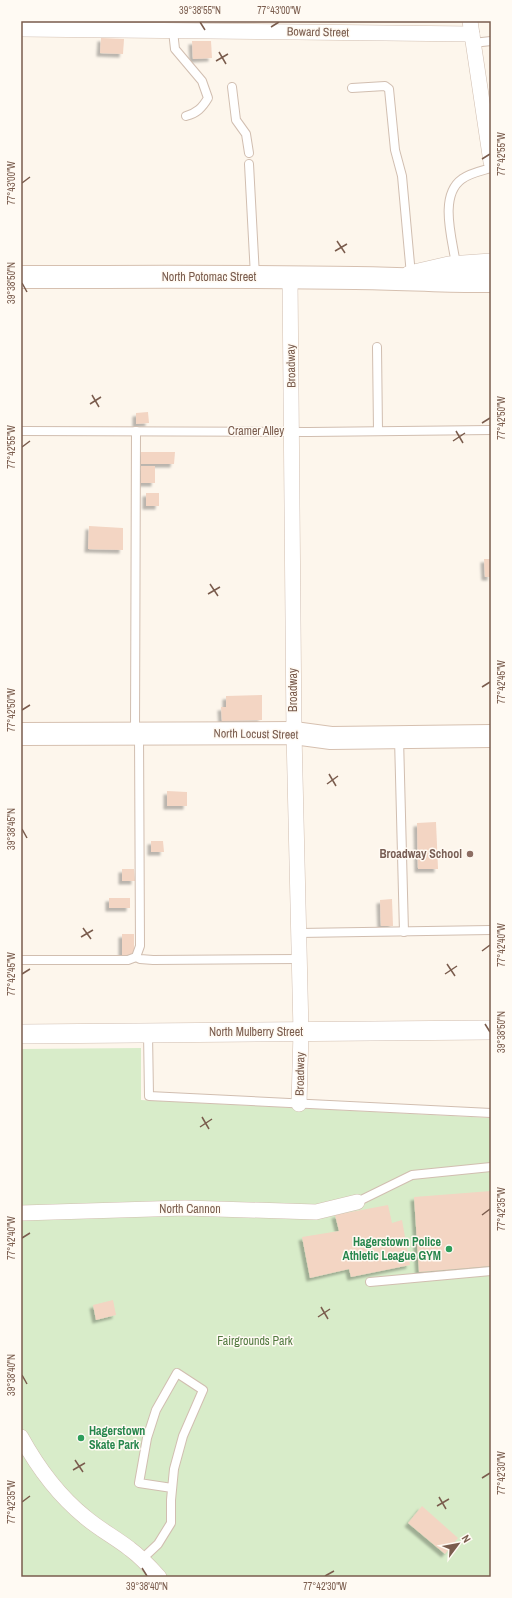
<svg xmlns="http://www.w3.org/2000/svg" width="512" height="1598" font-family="'Archivo Narrow',sans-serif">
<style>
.green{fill:#d8ecc9}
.building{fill:#f3d5c3;filter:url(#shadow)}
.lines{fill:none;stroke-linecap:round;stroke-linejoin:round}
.service-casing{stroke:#d1beb0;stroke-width:10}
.minor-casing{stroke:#d1beb0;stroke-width:16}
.tertiary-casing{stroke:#d1beb0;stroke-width:20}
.secondary-casing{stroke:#d6c0b0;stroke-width:24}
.service{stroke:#fff;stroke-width:8}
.minor{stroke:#fff;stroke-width:15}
.tertiary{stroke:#fff;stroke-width:19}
.secondary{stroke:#fff;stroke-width:22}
.ticks{fill:none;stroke:#7a5c4d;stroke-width:1.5}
.education-dot{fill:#8d6e63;stroke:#fffaf3;stroke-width:1.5}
.leisure-dot{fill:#2e9e5b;stroke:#fffaf3;stroke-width:1.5}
.labels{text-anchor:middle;stroke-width:3;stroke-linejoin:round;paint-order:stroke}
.street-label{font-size:12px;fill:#7a5c4d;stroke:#fffaf3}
.education-label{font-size:12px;font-weight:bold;fill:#785e54;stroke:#fffaf3;text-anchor:end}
.leisure-label{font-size:12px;font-weight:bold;fill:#27864d;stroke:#fffaf3;text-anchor:end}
.park-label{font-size:12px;fill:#537a41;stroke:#fffaf3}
.neatline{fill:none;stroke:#7a5c4d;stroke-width:1.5}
.ticks-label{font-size:10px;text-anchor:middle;fill:#7a5c4d}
</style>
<defs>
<filter id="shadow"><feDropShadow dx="-3.5" dy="3.5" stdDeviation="1" flood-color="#0004"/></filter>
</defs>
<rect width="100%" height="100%" fill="#fdf6ec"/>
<path class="green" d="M141,1048v52l350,18v459h-470v-528z"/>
<g class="building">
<path d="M101,38l23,1 -1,15 -23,-1z"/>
<path d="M192,41h19l1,17 -19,1z"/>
<path d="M148,412l1,11 -13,1v-11z"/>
<path d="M141,452h34l-1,12h-33z"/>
<rect x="141" y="466" width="14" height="17"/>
<rect x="146" y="493" width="13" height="13"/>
<path d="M89,526l34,2v22l-35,-1z"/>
<path d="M484,559h7v18h-6z"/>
<path d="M262,695v25l-40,1 -1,-14h5v-11z"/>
<path d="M167,791l20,1v14h-20z"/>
<path d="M436,822l2,47h-20l-1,-46z"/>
<path d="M151,841h12l1,11h-13z"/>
<path d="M122,869h12l1,12h-13z"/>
<rect x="109" y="898" width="21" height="10"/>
<path d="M392,899l1,27h-12l-1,-26z"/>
<rect x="122" y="934" width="12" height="22"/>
<path d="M491,1191v75l-72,6 -5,-75z"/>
<path d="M388,1205l4,18 10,-3 8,45 -59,12 -2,-8 -39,9 -8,-41 37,-6 -4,-16z"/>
<path d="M113,1300l3,15 -20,5 -3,-15z"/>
<path d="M422,1506l36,32 -13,16 -37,-31z"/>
</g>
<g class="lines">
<g class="service-casing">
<g id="service">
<path d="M173,31l2,18 27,32 6,17c-6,10 -11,15 -22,18"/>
<path d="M473,43l18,-2"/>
<path d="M232,87l4,33 10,14 3,19"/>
<path d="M352,88l33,-2 4,3 6,61 7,26 9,99"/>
<path d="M249,164l6,112"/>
<path d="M456,265c-3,-24 -18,-69 6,-86 8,-6 19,-8 29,-11"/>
<path d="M377,347l1,84"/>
<path d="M21,431l288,1 182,-2"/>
<path d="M135,732l1,-301"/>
<path d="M399,738l5,194"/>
<path d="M299,933l192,-3"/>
<path d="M136,957l4,2 13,1 147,-1"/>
<path d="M21,960h107l8,-3 4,-11 -1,-212"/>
<path d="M148,1033l1,63 342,17"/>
<path d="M357,1202l55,-27 79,-8"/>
<path d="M370,1282l121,-11"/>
<path d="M141,1560l17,-16 13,-21v-23l3,-31 9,-33 20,-46 -26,-17 -21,37 -9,28 -8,45 33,5"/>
</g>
</g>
<g class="minor-casing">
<g id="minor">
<path d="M470,21l21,141"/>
<path d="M21,29l451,5"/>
<path d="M290,277l4,456 7,299 -2,72"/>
<path d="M21,1213l164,-5 131,4 41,-10"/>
<path d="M21,1437c17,31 37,58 64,80 14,12 31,21 45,32 11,8 20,18 29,28"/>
</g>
</g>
<g class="tertiary-casing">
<g id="tertiary">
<path d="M410,275l39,-9 42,-3"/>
<path d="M21,1034l470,-4"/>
</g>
</g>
<g class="secondary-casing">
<g id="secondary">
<path d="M21,277c111,0 222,-1 334,1 45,0 90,4 136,3"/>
<path d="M21,734l273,-1 37,5 160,-2"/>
</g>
</g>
<use href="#service" class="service"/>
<use href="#minor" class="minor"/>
<use href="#tertiary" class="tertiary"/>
<use href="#secondary" class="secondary"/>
</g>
<path class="ticks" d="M200,22l5,8M271,27l8,-5M219,52l7,12M216,61l12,-7M482,159l8,-5M22,183l8,-6M337,241l8,12M335,251l12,-7M22,283l5,9M92,395l7,12M90,404l11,-7M482,423l8,-5M456,431l7,12M453,441l12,-8M22,447l8,-6M210,584l8,12M208,594l12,-7M482,687l8,-5M22,710l8,-5M329,774l7,12M327,784l11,-8M22,829l5,9M83,928l8,11M81,937l12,-7M482,951l8,-6M447,964l8,12M22,974l8,-5M445,974l12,-8M485,1024l5,8M202,1117l7,12M200,1127l12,-8M482,1215l8,-6M22,1238l8,-5M321,1307l7,12M318,1317l12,-8M22,1375l5,9M75,1460l8,12M73,1470l12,-7M482,1478l8,-5M439,1497l7,12M22,1502l8,-6M437,1506l12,-7M142,1568l5,8M325,1576l9,-5"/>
<circle class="education-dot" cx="470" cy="854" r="4"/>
<g class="leisure-dot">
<circle cx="449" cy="1249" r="4"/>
<circle cx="81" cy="1438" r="4"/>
</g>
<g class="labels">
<g class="street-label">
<text transform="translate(318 32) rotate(1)" y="4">Boward Street</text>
<text x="209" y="281">North Potomac Street</text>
<text transform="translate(291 366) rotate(-91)" y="4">Broadway</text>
<text x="256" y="435">Cramer Alley</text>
<text transform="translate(293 690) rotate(-90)" y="4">Broadway</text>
<text transform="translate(256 734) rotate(1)" y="4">North Locust Street</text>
<text x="256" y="1036">North Mulberry Street</text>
<text transform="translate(300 1074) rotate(-89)" y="4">Broadway</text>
<text x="190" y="1213">North Cannon</text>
</g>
<g class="education-label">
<text x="462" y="858">Broadway School</text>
</g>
<g class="leisure-label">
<text x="441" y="1246">Hagerstown Police<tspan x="441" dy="14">Athletic League GYM</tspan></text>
<text x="89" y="1435" text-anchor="start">Hagerstown<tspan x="89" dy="14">Skate Park</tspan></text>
</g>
<g class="park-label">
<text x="255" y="1345">Fairgrounds Park</text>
</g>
</g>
<rect width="512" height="1598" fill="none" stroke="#fffaf3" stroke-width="44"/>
<g transform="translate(458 1544) rotate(58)" stroke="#fffaf3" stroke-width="3" paint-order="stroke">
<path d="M0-3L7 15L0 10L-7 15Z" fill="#7a5c4d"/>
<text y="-6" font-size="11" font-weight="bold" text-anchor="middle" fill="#7a5c4d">N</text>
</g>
<rect x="22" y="22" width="468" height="1554" class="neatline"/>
<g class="ticks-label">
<text x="200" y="14">39°38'55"N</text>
<text x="279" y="14">77°43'00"W</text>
<text transform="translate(501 154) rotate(-90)" y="4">77°42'55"W</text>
<text transform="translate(11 183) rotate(-90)" y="4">77°43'00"W</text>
<text transform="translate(11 283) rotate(-90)" y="4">39°38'50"N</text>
<text transform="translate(501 418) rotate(-90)" y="4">77°42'50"W</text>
<text transform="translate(11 447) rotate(-90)" y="4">77°42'55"W</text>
<text transform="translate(501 682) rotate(-90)" y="4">77°42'45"W</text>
<text transform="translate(11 710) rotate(-90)" y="4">77°42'50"W</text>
<text transform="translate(11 829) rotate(-90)" y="4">39°38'45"N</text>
<text transform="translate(501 945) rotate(-90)" y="4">77°42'40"W</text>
<text transform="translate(11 974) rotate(-90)" y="4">77°42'45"W</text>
<text transform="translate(501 1032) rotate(-90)" y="4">39°38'50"N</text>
<text transform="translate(501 1209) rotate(-90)" y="4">77°42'35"W</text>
<text transform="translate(11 1238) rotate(-90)" y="4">77°42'40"W</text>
<text transform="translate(11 1375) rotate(-90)" y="4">39°38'40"N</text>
<text transform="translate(501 1473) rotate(-90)" y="4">77°42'30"W</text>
<text transform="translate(11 1502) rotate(-90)" y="4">77°42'35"W</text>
<text x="147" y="1590">39°38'40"N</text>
<text x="325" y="1590">77°42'30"W</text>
</g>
</svg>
